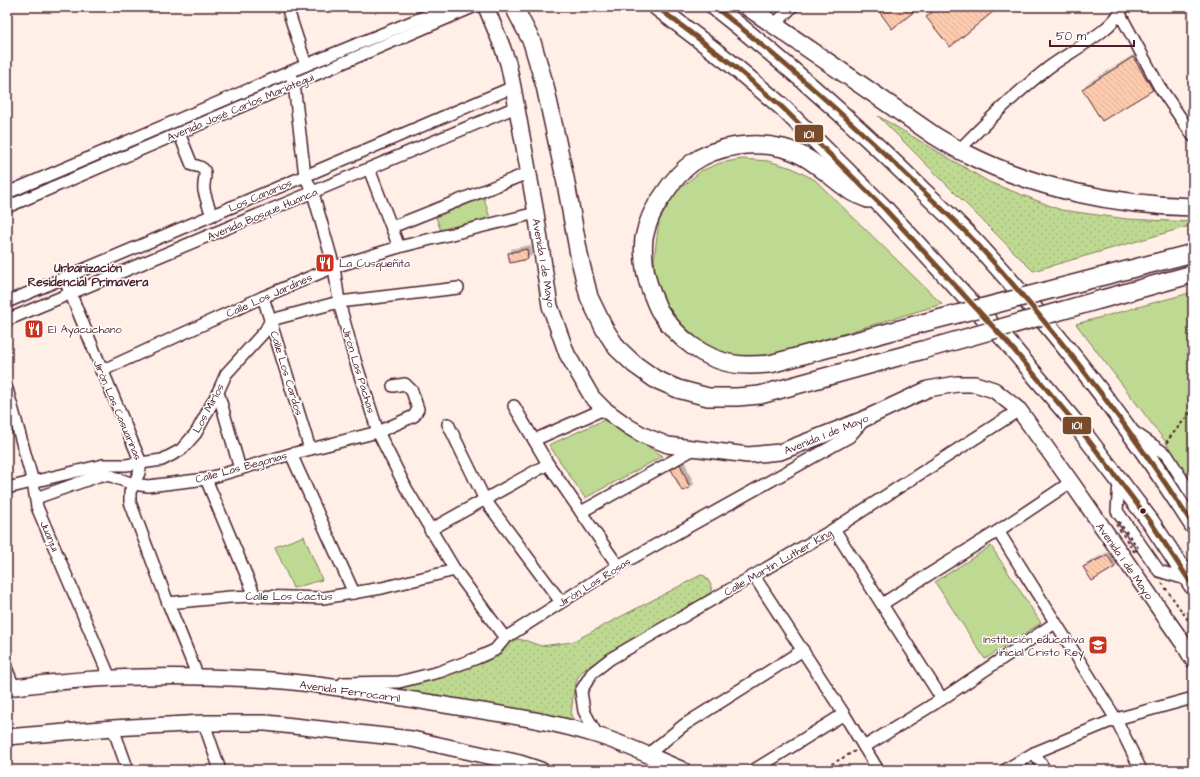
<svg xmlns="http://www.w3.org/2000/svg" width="1200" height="777" font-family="'Architects Daughter',sans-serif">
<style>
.grass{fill:url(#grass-dots);stroke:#847c5e}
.park{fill:#bed991;stroke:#847c5e}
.building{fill:url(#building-back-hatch);stroke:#4a1f2b;filter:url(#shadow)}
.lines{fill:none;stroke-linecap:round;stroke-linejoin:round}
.minor-casing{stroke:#4a1f2b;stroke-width:14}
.major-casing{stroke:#4a1f2b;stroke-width:18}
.highway-casing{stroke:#4a1f2b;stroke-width:20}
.path{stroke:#4a1f2b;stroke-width:2;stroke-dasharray:3 3;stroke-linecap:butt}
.minor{stroke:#fff;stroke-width:11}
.major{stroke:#fff;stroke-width:15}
.highway{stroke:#fff;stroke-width:17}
.highway-bridge-casing{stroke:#4a1f2b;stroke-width:20;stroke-linecap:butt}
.path-bridge{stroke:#4a1f2b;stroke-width:2;stroke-dasharray:3 3;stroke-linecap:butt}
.highway-bridge{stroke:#fff;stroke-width:17}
.bus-1-casing{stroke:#fff;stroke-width:8}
.bus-1{stroke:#7a4b2a;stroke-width:5}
.bus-dot{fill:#4a1f2b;stroke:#fff;stroke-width:1.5}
.labels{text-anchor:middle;stroke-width:3;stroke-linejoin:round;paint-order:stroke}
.street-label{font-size:11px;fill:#4a1f2b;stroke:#fff}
.poi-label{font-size:11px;fill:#4a1f2b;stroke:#fff;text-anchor:start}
.neighbourhood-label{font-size:12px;font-weight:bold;fill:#4a1f2b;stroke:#fff}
.line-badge{stroke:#fff;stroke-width:1.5}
.badge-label{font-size:11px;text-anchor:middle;font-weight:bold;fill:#fff}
</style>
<defs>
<pattern id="grass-dots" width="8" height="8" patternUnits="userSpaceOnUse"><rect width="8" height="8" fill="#bed991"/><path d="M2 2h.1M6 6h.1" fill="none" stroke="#a5ba7d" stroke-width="1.8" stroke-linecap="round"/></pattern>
<pattern id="building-back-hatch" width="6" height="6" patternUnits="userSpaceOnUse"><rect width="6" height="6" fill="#fecbae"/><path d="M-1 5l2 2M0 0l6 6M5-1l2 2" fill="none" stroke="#dbae96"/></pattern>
<filter id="shadow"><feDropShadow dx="3.5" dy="-3.5" stdDeviation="0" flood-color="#0004"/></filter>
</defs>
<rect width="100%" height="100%" fill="#ffefe7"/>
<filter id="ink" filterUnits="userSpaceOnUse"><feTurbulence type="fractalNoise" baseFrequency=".025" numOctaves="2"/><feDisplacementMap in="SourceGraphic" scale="8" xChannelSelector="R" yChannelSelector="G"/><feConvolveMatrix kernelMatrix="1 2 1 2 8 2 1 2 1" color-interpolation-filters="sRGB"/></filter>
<g filter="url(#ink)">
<g class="grass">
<path d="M878,116l111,66 72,28 66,9 66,3v3l-160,46z"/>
<path d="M701,575l4,1 5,7 2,8 -5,4 -122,74 -7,8 -4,12 -3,26 6,11 -197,-39 36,-3 56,-19 46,-26 9,2 14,5 31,-4z"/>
</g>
<g class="park">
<path d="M742,159l26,2 24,7 23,12 127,124 -173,52 -31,-1 -17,-3 -15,-6 -25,-16 -20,-32 -5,-20 -2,-18 5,-39 16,-28 26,-22 19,-8z"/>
<path d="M483,195l7,23 -48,16 -8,-22z"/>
<path d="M1193,292v196l-28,-47 -89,-117z"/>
<path d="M604,420l59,36 -78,42 -36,-53z"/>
<path d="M304,536l18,44 -29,8 -18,-41z"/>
<path d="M991,546l50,77 -56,36 -50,-77z"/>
</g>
<g class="building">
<path d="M876,7h44l-28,22z"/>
<path d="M938,7h52l4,4 -44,36 -24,-30z"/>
<path d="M1133,57l20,33 -51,31 -20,-32z"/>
<path d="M527,249l1,10 -18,4 -2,-10z"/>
<path d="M680,464l10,24 -8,3 -11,-22z"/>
<path d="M1107,555l8,12 -23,14 -9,-14z"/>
</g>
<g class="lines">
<g class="minor-casing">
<g id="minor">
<path d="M287,7l19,58"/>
<path d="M1120,14l39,72 34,50"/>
<path d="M774,25l18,-18"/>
<path d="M290,72l4,12 11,92 8,17 21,74 5,35 15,55 24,75 28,56 49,82 50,68"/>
<path d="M179,133l13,32c21,3 10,13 12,26 2,8 5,17 8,24"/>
<path d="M959,150c28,-29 57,-57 89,-82 21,-16 65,-37 75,-61"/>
<path d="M369,169l30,78"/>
<path d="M7,193l299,-128 142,-58"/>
<path d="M7,207l466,-200"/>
<path d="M392,227l136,-54"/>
<path d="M64,278l77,185 -2,10 -9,19v10l38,101 30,74"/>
<path d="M263,297l47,152"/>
<path d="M7,302l298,-126 208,-89"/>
<path d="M7,320l509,-213"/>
<path d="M271,320l68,-18 119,-14"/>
<path d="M101,371l162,-74 71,-30 65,-20 137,-34"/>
<path d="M7,389l26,93 4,25 73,171"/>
<path d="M218,392l22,77"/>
<path d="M514,406l34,58 70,102"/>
<path d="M448,424l37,76 76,102"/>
<path d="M1134,432l33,23 26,42"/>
<path d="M534,440l70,-31"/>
<path d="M291,454l63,139"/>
<path d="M206,479l49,117"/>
<path d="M1119,481l-2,30 42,60 30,9"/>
<path d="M7,488l96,-23h23l36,-5 19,-10 15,-17 22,-41 8,-18 39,-43 6,-11"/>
<path d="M36,498l65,-23 10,1 22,8 15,2 58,-7 85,-25 87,-22 36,-16 4,-7 -6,-18 -7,-7 -12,2"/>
<path d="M581,512l113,-63"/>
<path d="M834,529l108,170"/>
<path d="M430,530l118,-66"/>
<path d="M998,531l118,188 25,51"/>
<path d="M754,576l90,138 34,56"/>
<path d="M168,603l62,-6 25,-1 68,2 59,-10 73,-18"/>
<path d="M882,604l116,-73 73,-49"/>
<path d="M7,670l7,17"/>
<path d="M343,683l56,-1 40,-10 38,-14 18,-8 10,-12 113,-72 231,-129 15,-17"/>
<path d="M204,723l16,47"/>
<path d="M113,728l15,42"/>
<path d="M597,735l-13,-24 -3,-20 11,-18 18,-14 224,-130 185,-119"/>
<path d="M864,747l78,-48 113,-76"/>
<path d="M1034,753l11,17"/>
<path d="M647,755l37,-30 119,-75"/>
<path d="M754,770l90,-56"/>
<path d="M1005,770l29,-17 82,-34 77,-21"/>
</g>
</g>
<g class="major-casing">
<g id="major">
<path d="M486,7l16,39 6,17 5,24 23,126 14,93 17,48 25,43 12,12 25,18 14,8 25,10 80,10 32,-3 84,-33 64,-30 29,-5h18l19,6 25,20 52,72 112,161 10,17"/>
<path d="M7,688c82,-12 166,-14 248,-9 57,3 116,14 172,23 56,10 115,16 169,33 30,9 58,23 87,35"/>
<path d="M7,737l106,-9 91,-5h62l146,16 108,24 21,7"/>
</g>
</g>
<g class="highway-casing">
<g id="highway">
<path d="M514,7l18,35 13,44 20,92 15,82 9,37 15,31 13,20 17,16 21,15 23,10 30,8h29l23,-2 163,-45"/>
<path d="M657,7l72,55 52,44 102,101 125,136 72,86 70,92 43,65"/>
<path d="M715,7c73,57 142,119 208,184 21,20 44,41 63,63 76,84 146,175 207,271"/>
<path d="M748,7l187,129c10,6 21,13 32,18 69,35 149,51 226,53"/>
<path d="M868,199c-7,-3 -14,-5 -19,-9 -23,-16 -39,-35 -66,-42 -29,-7 -66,-3 -91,15 -11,8 -20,19 -28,31 -10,13 -17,28 -20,44 -2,19 1,38 8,56 3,6 5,14 9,19 16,25 43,46 73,51 12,2 23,1 36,0l145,-39"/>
<path d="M1096,278l97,-25"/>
<path d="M1099,300l94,-26"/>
</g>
</g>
<g class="path">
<path d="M1168,443l-1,-2 26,-32"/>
<path d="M1162,583l26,37 5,10"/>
<path d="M821,770l34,-19"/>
</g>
<use href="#minor" class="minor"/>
<use href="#major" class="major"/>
<use href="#highway" class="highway"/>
<g class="highway-bridge-casing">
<g id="highway-bridge">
<path d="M915,325l181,-47"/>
<path d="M923,350l176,-50"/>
</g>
</g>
<path class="path-bridge" d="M1135,551l4,-2 -20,-27 -3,2 19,29"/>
<use href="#highway-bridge" class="highway-bridge"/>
<g class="bus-1-casing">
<g id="bus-1">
<path d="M657,7l72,55 52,44 102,101 125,136 72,86 70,92 43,65"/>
<path d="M715,7c70,55 136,114 200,176 21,21 44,41 64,63 79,87 150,180 214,279"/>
</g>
</g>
<use href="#bus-1" class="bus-1"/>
</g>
</g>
<defs>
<g id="restaurant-square" transform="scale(1)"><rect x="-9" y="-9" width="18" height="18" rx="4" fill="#c8321e" stroke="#fff"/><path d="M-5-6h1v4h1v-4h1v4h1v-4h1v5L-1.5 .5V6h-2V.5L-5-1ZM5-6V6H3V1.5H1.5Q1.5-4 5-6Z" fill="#fff"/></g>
<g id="school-square" transform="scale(1)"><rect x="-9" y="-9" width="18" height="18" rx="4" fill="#c8321e" stroke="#fff"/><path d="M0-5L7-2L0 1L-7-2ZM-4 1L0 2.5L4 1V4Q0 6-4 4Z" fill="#fff"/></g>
</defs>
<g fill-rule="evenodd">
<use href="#restaurant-square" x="325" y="263"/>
<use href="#restaurant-square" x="34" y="329"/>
<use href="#school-square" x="1098" y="645"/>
</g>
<circle class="bus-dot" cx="1143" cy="511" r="3.5"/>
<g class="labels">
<g class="street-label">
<text transform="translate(240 107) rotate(-23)" y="4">Avenida José Carlos Mariátegui</text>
<text transform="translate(260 195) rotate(-23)" y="4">Los Canarios</text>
<text transform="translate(262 214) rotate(-23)" y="4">Avenida Bosque Huanca</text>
<text transform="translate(544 263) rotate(80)" y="4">Avenida 1 de Mayo</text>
<text transform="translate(269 295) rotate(-24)" y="4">Calle Los Jardines</text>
<text transform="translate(359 370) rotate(73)" y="4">Jirón Las Pachas</text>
<text transform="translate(287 373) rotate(73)" y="4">Calle Los Cardos</text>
<text transform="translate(208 408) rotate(-62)" y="4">Los Mirlos</text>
<text transform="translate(118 410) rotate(67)" y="4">Jirón Las Casuarinas</text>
<text transform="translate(826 434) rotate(-22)" y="4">Avenida 1 de Mayo</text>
<text transform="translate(241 467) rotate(-15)" y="4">Calle Las Begonias</text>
<text transform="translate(50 536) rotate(67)" y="4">Juanjui</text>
<text transform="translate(1125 561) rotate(55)" y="4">Avenida 1 de Mayo</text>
<text transform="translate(778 562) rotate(-30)" y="4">Calle Martin Luther King</text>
<text transform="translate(594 582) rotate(-32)" y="4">Jirón Las Rosas</text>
<text x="289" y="600">Calle Los Cactus</text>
<text transform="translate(350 691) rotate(8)" y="4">Avenida Ferrocarril</text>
</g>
<g class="poi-label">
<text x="339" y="267">La Cusqueñita</text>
<text x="48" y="333">El Ayacuchano</text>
<text x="1084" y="643" text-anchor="end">Institución educativa<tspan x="1084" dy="13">inicial Cristo Rey</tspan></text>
</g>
<g class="neighbourhood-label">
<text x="88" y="272">Urbanización<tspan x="88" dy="14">Residencial Primavera</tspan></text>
</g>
</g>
<g class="line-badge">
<rect x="794" y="124" width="30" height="19" rx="4" fill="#7a4b2a"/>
<rect x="1062" y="416" width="30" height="19" rx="4" fill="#7a4b2a"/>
</g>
<g class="badge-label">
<text x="809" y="138">101</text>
<text x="1077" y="429">101</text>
</g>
<rect width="1200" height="777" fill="none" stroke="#fff" stroke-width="24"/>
<rect x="12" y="12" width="1176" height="753" fill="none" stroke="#4a1f2b" stroke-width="1.5" filter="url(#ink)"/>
<path d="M1050 40v6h84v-6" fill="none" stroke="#4a1f2b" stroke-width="2"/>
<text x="1056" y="40" font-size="12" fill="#4a1f2b" stroke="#ffffff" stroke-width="3" paint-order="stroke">50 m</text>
</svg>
